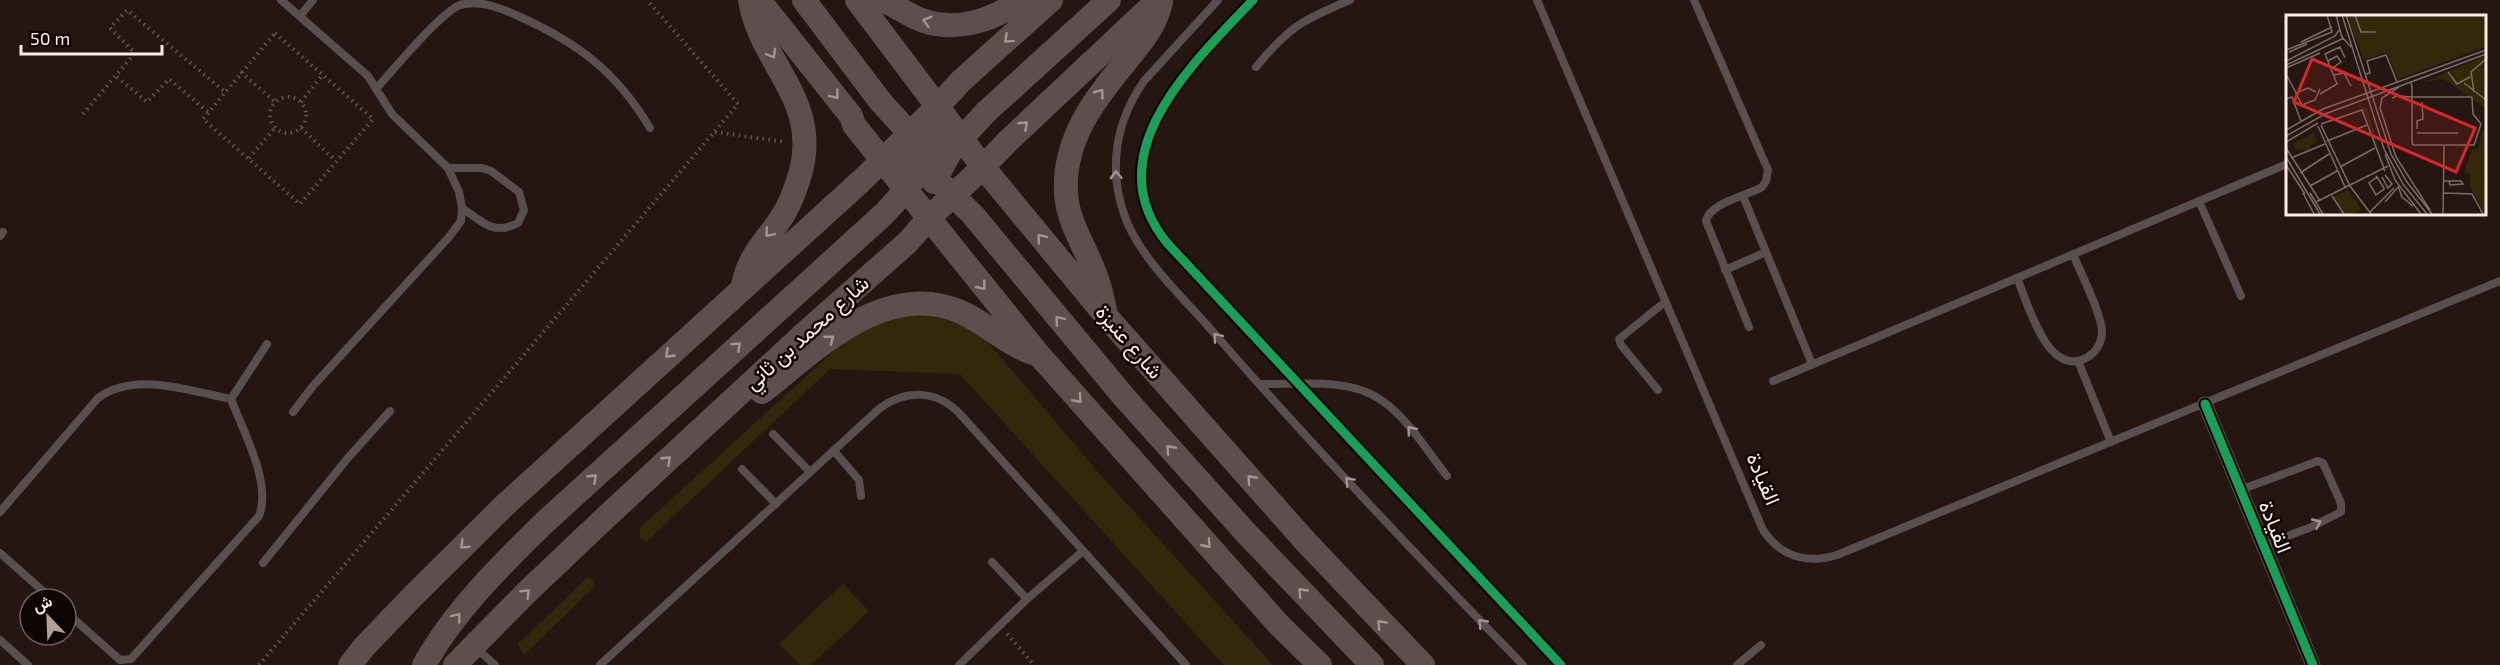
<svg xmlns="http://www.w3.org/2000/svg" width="2500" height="665" font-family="'Exo 2',Vazirmatn,sans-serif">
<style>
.green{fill:#33290a}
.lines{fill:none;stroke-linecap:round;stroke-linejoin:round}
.path{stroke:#605655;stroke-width:4;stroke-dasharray:1.5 4.5;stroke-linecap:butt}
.lane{stroke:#5a4f4f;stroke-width:8}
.street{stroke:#5a4f4f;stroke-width:15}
.primary{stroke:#5d4f4d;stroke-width:24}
.cycleway-casing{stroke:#0e0402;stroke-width:13}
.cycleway{stroke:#1a9f57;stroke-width:9}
.oneway{stroke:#a69591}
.oneway2{stroke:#a49592}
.labels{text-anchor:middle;stroke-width:5;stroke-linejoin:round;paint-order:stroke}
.street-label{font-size:21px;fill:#ffeae4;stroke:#0e0402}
.inset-road{fill:none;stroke:#7d6b65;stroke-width:1.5}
.view{fill:#d62828;fill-opacity:0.15;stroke:#d62828;stroke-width:3}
.inset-edge{fill:none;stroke:#ffeae4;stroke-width:3}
</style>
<rect width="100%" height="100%" fill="#261611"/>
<g class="green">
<path d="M924,314l31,6 31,20 112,132 175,193h-49l-264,-291 -130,-5 -184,173 -6,-5v-9l197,-180 19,-14 39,-18z"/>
<path d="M587,578l6,2 3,5 -71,69h-2l-5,-10z"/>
<path d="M843,584l26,27 -58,54h-11l-21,-21z"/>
</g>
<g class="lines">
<g class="path">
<path d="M275,33l98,86 -73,85 -97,-85z"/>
<path d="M241,72l34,30"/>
<path d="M117,77l30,25 22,-23 39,33"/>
<circle cx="288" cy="115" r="18"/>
<path d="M301,102l22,-28"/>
<path d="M83,114l52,-61 -25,-25 17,-18 98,82"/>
<path d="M301,128l35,33"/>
<path d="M715,132l70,10"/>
<path d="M249,158l26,-30"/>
<path d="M1007,634l27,31"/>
<path d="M259,665l479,-561 -91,-104"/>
</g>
<g class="lane">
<path d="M281,0l87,76 24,38 56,54 11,24 3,16 -1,13 -12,16 -136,149 -20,26"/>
<path d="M1218,0l-74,81c-28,40 -36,87 -20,133 14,43 60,84 90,119 99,114 204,224 309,332"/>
<path d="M1537,0l226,530c18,27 44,34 74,25l663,-274"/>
<path d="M1694,0l74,170 -2,11 -4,6c-15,9 -53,16 -56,34l43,106"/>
<path d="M300,16l13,-16"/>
<path d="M1256,67c33,-40 46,-47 94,-67"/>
<path d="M376,89c17,-19 64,-76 84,-84 20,-5 38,2 56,10 61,27 100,56 134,113"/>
<path d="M448,168h34l9,3 28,21 5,18 -6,13c-25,13 -35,-1 -56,-15"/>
<path d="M1743,196l69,168"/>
<path d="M2199,201l42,95"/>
<path d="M0,236l3,-4"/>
<path d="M1725,270l41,-18"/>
<path d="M2017,278c11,25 30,100 69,80 10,-5 16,-16 16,-26 0,-18 -22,-60 -29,-78"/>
<path d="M2078,361l33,81"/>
<path d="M1773,381l514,-217"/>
<path d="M1260,384c37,1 89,-7 121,16 27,18 46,51 66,76"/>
<path d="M1658,390l-37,-45 -2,-6 46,-37"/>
<path d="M231,399l36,-55"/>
<path d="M773,434l37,38"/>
<path d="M834,451l25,29 2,16"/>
<path d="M742,469l34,35"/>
<path d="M2240,490l78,-29 5,2 18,40v9l-32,16 -46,17"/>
<path d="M0,512l98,-114c38,-27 92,-7 133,1"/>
<path d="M0,553l52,46"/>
<path d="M992,562l35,37"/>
<path d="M263,563l84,-104 43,-48"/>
<path d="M66,612l54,48 11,-1 128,-143c13,-33 -16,-85 -28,-117"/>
<path d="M0,640l28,25"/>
<path d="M477,649l18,16"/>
<path d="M600,665l280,-257c27,-19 57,-18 80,6l226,251"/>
<path d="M959,665l68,-66 56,-48"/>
<path d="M1737,665l24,-20"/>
</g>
<path class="street" d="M2205,404l108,261"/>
<g class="primary">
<path d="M759,0l92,116 3,9 185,230 241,271 40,39"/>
<path d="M804,0l76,101 40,44"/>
<path d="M857,0l126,167 123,149 199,225 118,124"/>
<path d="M882,0c14,6 27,16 42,21 34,11 69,-1 97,-21"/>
<path d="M910,161l25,17 38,37 151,182 123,137 125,131"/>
<path d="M934,182l18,-33 34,-37 123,-112"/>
<path d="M743,285c8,-36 27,-46 43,-75 5,-9 9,-20 12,-29 27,-79 -37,-114 -48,-181"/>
<path d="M1105,310c-3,-13 -5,-26 -11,-39 -10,-26 -26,-49 -28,-77 -3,-55 28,-94 61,-134 15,-18 29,-35 34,-58"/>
<path d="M762,392c55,-43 123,-113 199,-80 25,11 45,32 72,41"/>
<path d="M350,665l14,-18 50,-52 92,-91 354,-322 77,-75 24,-26 90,-81"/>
<path d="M424,665c30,-54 77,-100 121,-143l340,-309c26,-29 62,-64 52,-106"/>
<path d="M455,665l72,-73 78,-74 200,-185 103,-91 20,-23 55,-52 25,-26 150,-141"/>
</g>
<g class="cycleway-casing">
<g id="cycleway">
<path d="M1253,0c-59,62 -160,155 -85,244l393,421"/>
<path d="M2205,404l108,261"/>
</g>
</g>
<use href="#cycleway" class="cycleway"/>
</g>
<defs><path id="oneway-chevron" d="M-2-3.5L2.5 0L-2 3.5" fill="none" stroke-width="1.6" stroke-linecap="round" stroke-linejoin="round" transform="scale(1.5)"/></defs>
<g class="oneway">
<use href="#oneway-chevron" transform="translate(927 21) rotate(-164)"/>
<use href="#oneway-chevron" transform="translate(1008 39) rotate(138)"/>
<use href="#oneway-chevron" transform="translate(772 54) rotate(60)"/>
<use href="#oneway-chevron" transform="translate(1100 93) rotate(-53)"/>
<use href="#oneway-chevron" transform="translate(835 95) rotate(52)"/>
<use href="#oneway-chevron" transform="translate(1024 125) rotate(-43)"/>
<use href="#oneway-chevron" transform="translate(769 233) rotate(130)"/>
<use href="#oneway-chevron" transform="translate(1041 238) rotate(-130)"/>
<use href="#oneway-chevron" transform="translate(982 286) rotate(51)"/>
<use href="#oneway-chevron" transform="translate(1059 320) rotate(-130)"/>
<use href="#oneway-chevron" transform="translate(830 339) rotate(-38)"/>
<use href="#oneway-chevron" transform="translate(737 346) rotate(-43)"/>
<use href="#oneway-chevron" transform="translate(669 354) rotate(137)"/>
<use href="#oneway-chevron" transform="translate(1078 399) rotate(48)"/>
<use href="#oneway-chevron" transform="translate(1170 449) rotate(-132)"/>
<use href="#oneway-chevron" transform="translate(667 460) rotate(-43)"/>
<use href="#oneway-chevron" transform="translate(593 478) rotate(-43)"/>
<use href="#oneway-chevron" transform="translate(1251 479) rotate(-132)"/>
<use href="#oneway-chevron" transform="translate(1207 544) rotate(48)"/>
<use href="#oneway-chevron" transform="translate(464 545) rotate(135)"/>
<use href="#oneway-chevron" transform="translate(1302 592) rotate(-134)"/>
<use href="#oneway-chevron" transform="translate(526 593) rotate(-45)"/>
<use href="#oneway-chevron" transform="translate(457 617) rotate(-52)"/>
<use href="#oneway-chevron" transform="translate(1381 624) rotate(-133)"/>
</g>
<g class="oneway2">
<use href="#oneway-chevron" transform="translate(1116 175) rotate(-93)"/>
<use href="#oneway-chevron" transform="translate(1217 337) rotate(-131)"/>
<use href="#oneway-chevron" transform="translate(1411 430) rotate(-129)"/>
<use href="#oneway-chevron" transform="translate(1349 481) rotate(-133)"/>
<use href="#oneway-chevron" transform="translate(2317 523) rotate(-25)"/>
<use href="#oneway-chevron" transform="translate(1482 623) rotate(-134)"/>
</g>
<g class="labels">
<g class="street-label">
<text transform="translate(807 333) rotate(-42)" y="7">شارع محمد بن ثاني</text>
<text transform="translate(1129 342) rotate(49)" y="7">شارع عنيزة</text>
<text transform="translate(1763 479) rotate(67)" y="7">القيادة</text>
<text transform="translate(2275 527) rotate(68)" y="7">القيادة</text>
</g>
</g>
<g transform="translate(2286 15)">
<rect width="200" height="200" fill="#261611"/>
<path d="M61,0h138v32l-87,32 -11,-27 -23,8zM199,41v52l-41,-29 -20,3zM73,90l8,4 18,59 -21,-58 -8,-4 -17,6zM196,115h3v84l-15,-27v-13l-6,-1 8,-24h6zM27,118l4,9 -8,3 2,4 -15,1 -3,-6zM62,175l13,18 -8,6h-8l-12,-17z" fill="#33290a"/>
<path class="inset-road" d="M50,0l6,22 9,10M56,0l42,134 19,35 24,30M60,0l45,139 16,28 25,32M69,0l6,17h15M15,27l31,-15M0,35l46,-18 -5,-17M3,37l18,-8M0,46l49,-25 5,-7M42,46l9,-5 4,6 -10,7M0,50l58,-27M0,53l34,-15M162,57l9,12 13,-7M0,59l10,19M80,59l4,-1 -3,-12 19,-6 11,27M48,60l10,-2 7,13M178,68l22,17M113,72l-17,11 -2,10 16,49 34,53M30,77l-8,-4 -12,5 6,12 13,-5 5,-11M188,77l-3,-20 15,-13M34,79l17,-10 -12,-30 15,-7 5,11M106,83l5,-2h1l14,1h59l1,1 1,16 8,10 -7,21h-61l-1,-3v-55l-1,-5M0,84l6,-2 9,24M35,109l41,-14 23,61M35,110l29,61 21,28M32,111l27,61M131,114v-8l6,-2 -1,-17M0,115l37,-21 163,-59M131,118h41M0,121l39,-22 161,-60M41,126l40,-16M0,127l32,-19M0,133l34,53M99,139l10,26 26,34M0,142l34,57M5,143l34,-14M0,150l19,29M54,152l35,-19M14,158l29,-19M90,161l1,1 7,11v1l-8,6 -7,-12 8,-6M96,162l6,11 4,-4 -7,-9M158,166h17l2,3 -13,1 -1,-4M24,171l27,-15M112,171l4,11 11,9M17,178l11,21M24,178l13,21M158,178l28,1 11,20M46,181l12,18M30,187l72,-36M99,187l13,-15M84,197l24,-24M157,199l1,-68"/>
<path class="view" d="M26,44l163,69 -19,44 -162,-70z"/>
<rect width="200" height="200" class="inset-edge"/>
</g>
<g transform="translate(48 617) rotate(337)"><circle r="28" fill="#0e0402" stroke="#6e605c" stroke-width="1.5"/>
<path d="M0-4.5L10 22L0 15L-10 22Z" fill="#b3a09a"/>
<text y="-9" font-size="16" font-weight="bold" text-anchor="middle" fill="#ffeae4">ش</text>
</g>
<path d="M21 45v9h141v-9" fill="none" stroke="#ffeae4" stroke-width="3"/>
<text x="30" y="45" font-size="18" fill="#ffeae4" stroke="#0e0402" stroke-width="4.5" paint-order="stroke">50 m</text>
</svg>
